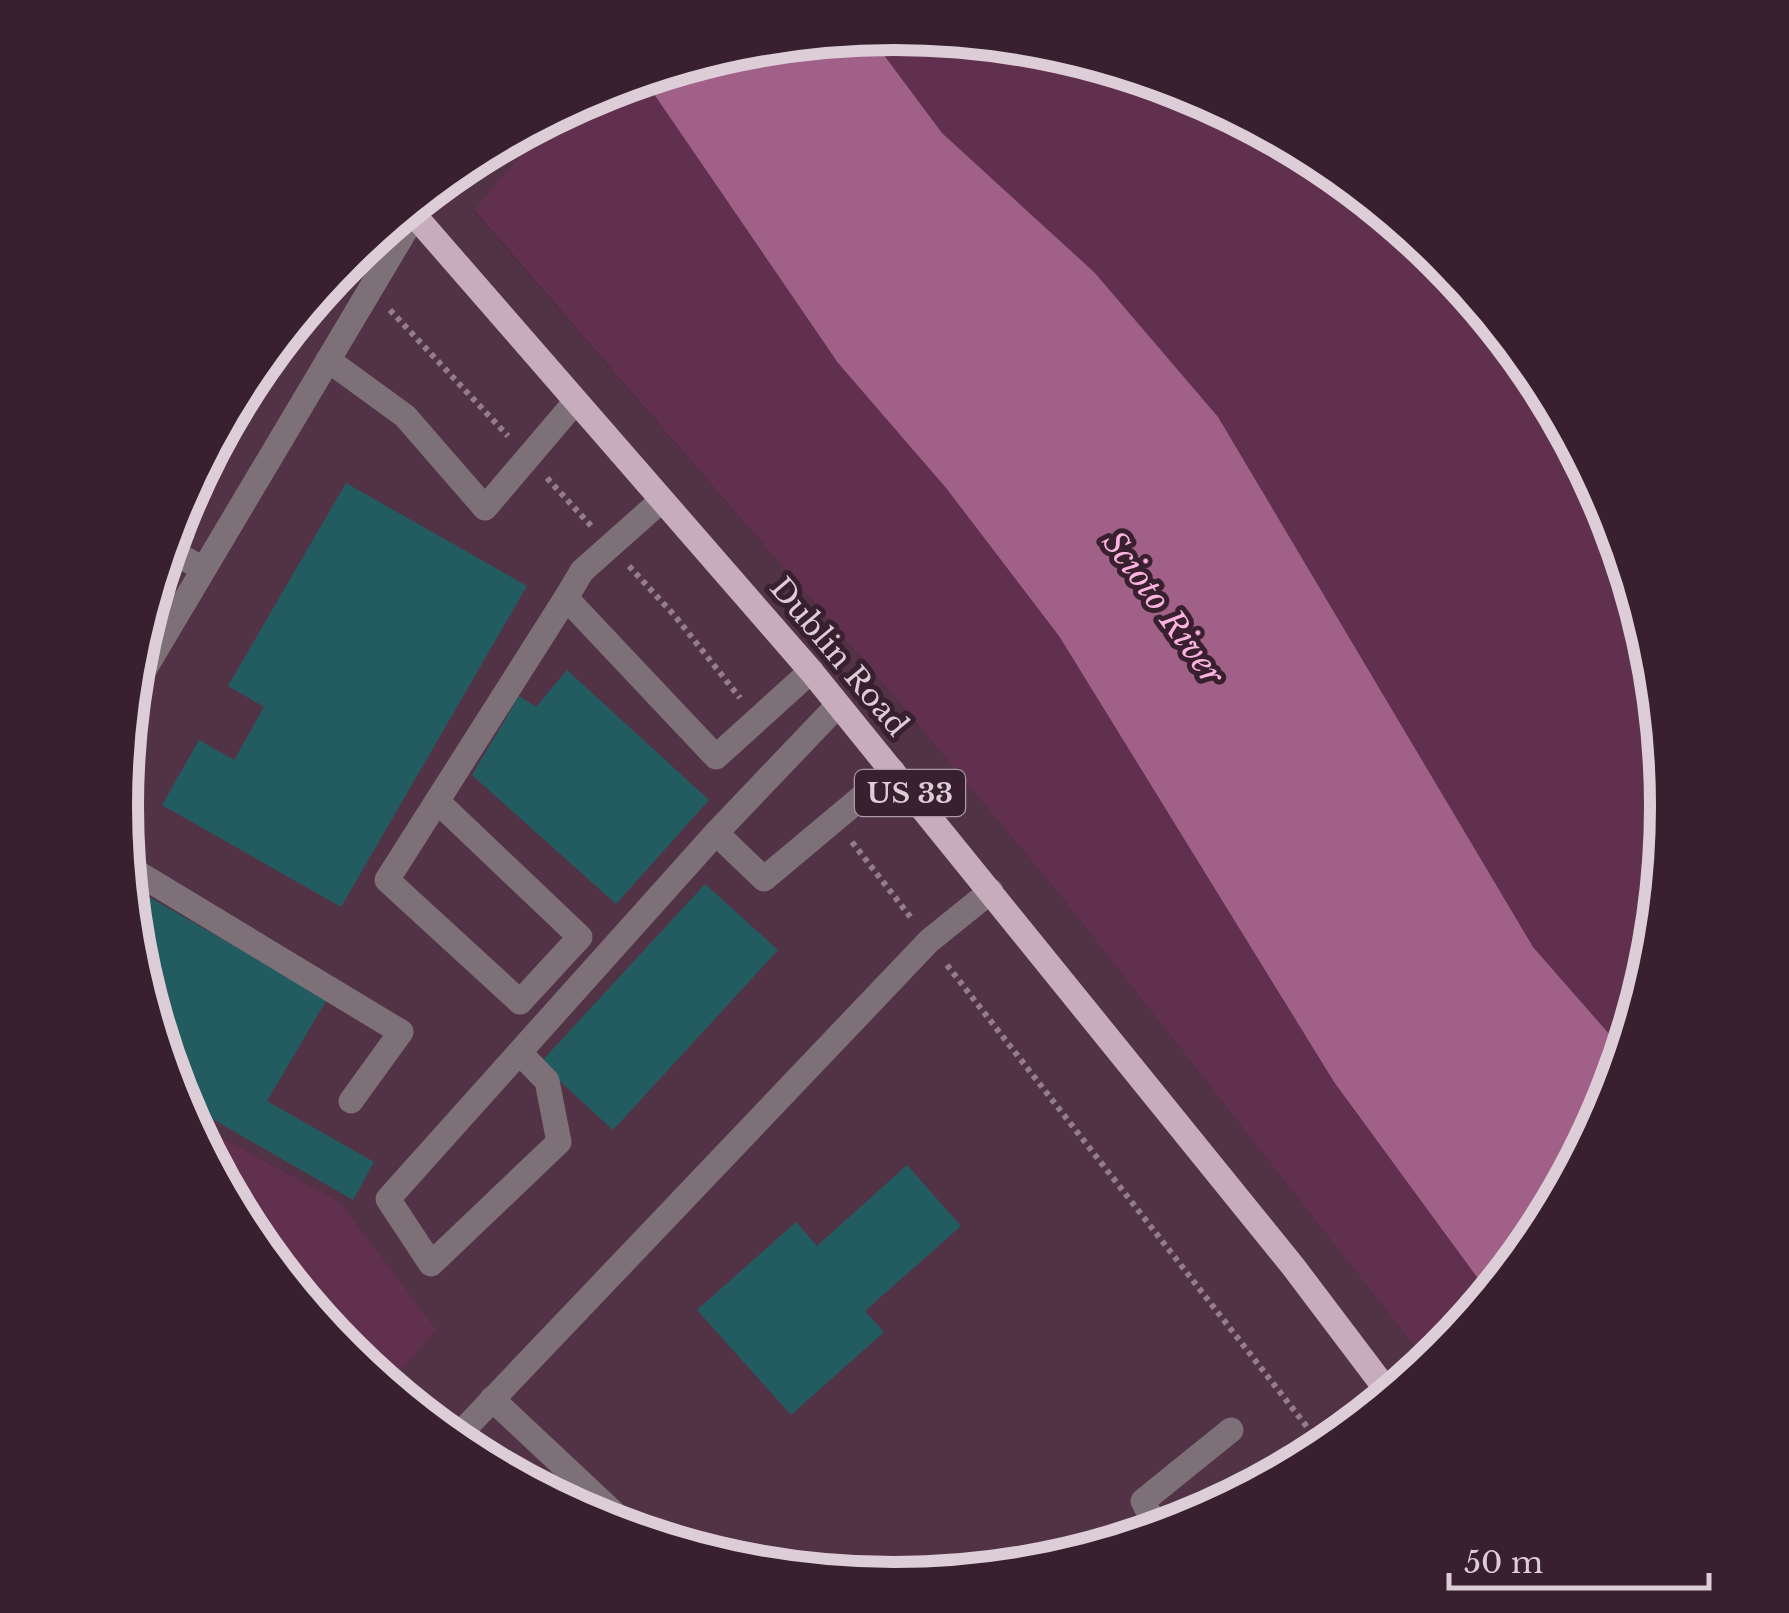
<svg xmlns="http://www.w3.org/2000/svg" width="1789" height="1613" font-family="'Libre Baskerville',serif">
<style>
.built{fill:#523346}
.green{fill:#61304f}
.water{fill:#a06088}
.building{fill:#235c60}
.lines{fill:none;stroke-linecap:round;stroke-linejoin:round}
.path{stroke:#927d89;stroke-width:6;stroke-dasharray:5 5;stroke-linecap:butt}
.minor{stroke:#7d7077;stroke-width:25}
.major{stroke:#c7acbb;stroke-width:25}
.labels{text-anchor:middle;stroke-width:10;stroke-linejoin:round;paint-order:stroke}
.shield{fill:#38202f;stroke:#ac99a4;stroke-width:2.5}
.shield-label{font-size:28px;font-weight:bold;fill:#ddcdd6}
.street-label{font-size:30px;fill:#ddcdd6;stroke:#38202f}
.water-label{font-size:32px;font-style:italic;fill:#fdb3e0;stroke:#38202f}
.rim{fill:none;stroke:#ddcdd6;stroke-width:12}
</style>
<rect width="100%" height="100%" fill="#432a39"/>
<path class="built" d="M539,123l1,11 -66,77 420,485 166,199 369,470 -105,85 -134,72 -145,44 -151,14 -151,-14 -145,-45 -134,-71 -78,-64 49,-56 -95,-128 -151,-82 -10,-18 -44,-145 -14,-151 14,-151 45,-145 71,-134 97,-117 117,-96z"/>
<g class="green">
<path d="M895,33l151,14 145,45 134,71 117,97 96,117 72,134 44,145 14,151 -14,151 -29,94 -92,-105 -439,-675 -152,-139 -73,-98z"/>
<path d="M643,78l195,285 108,125 113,148 275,446 156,213 -49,59 -12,11 -369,-470 -166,-199 -420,-486 65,-76v-11l60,-32z"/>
<path d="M189,1120l151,82 96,128 -50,56 -39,-33 -96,-117z"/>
</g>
<path class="water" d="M869,35l73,98 152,139 124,145 315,530 92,105 -16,51 -71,134 -48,58 -156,-213 -275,-446 -113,-148 -108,-125 -195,-285 101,-31z"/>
<g class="building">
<path d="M346,483l181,103 -186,321 -179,-102 37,-65 35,20 30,-53 -36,-21z"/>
<path d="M567,670l142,130 -93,104 -144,-129 47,-79 17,11z"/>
<path d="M705,884l73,66 -165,180 -73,-67z"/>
<path d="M128,885l199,114 -60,102 107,61 -21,38 -175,-101 -43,-142z"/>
<path d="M907,1165l54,61 -96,85 19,21 -93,83 -94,-105 99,-88 21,24z"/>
</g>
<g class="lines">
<g class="path">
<path d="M390,310l118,126"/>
<path d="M547,478l46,50"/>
<path d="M629,566l46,50 65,82"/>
<path d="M852,842l60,77"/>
<path d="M947,965l378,485"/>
</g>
<g class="minor">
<path d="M328,360l77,56 80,92 91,-107"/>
<path d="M168,549l35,20"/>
<path d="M566,598l150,159 95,-86"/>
<path d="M132,690l295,-496"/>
<path d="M437,801l143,136 -60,65 -133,-122 179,-282 16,-27 80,-71"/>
<path d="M716,833l122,-128"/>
<path d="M126,866l275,166 -50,69"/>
<path d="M520,1053l27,28 12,61 -128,122 -43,-65 328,-366 48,46 129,-108"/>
<path d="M492,1399l142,133"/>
<path d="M453,1441l476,-500 62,-50"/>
<path d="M1158,1531l-15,-30 88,-71"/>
</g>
<path class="major" d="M409,209l402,462 481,594 99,131"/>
</g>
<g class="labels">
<rect class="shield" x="855" y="770" width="110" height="46" rx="8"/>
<g class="shield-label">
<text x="910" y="803">US 33</text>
</g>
<g class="street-label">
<text transform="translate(839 657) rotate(50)" y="10">Dublin Road</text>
</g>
<g class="water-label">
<text transform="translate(1163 608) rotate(54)" y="11">Scioto River</text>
</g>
</g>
<path d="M0 0H1789V1613H0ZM138 806a756 756 0 1 1 1512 0a756 756 0 1 1-1512 0Z" fill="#38202f" fill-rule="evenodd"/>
<path class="rim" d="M138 806a756 756 0 1 1 1512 0a756 756 0 1 1-1512 0Z"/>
<path d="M1449 1573v15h260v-15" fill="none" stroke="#ddcdd6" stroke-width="5"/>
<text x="1464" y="1573" font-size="30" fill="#ddcdd6" stroke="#38202f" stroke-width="8" paint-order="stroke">50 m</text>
</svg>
